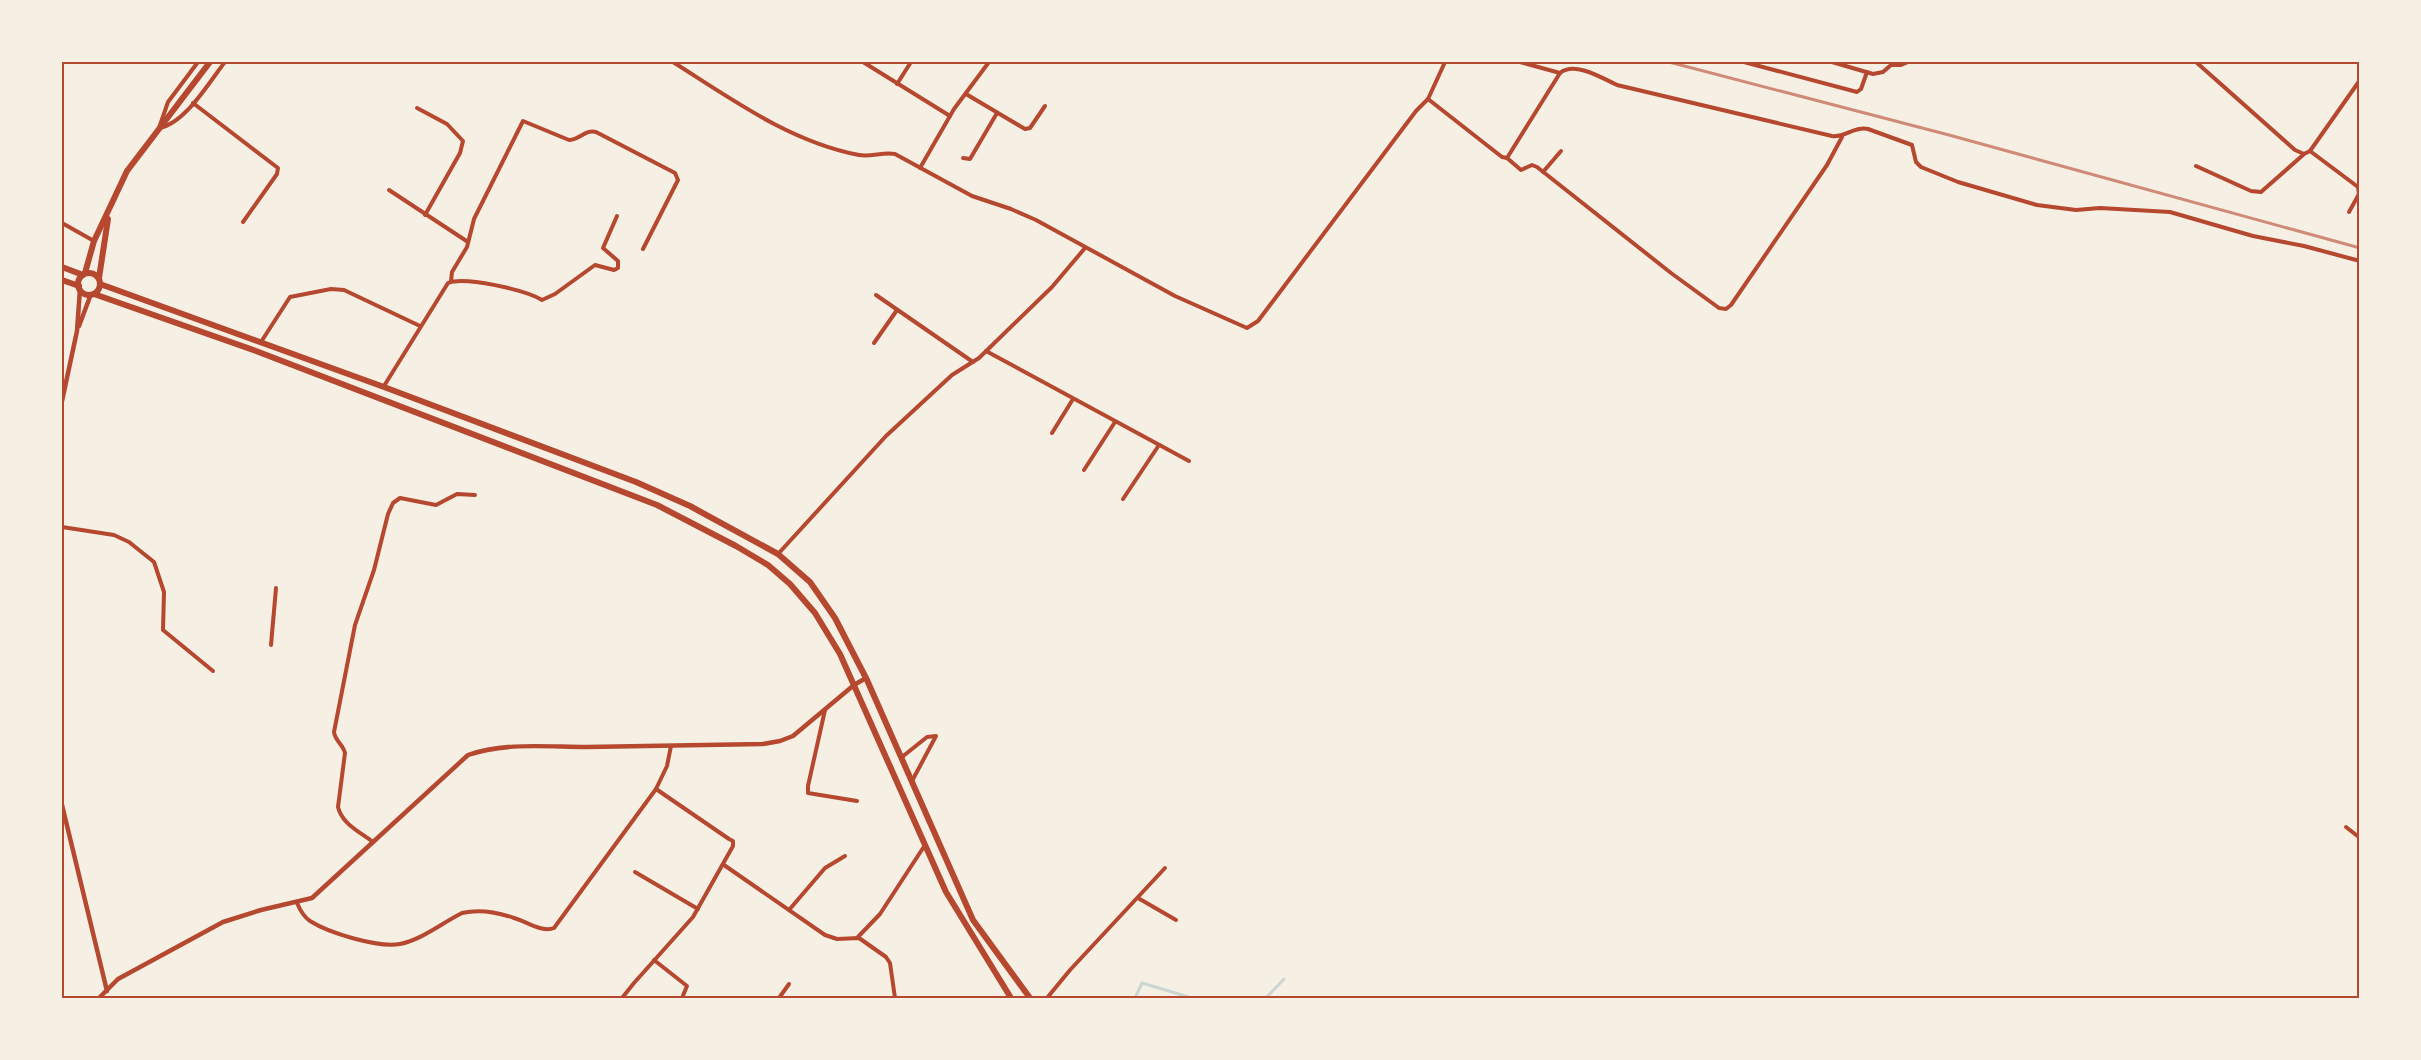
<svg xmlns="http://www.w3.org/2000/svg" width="2421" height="1060" font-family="'DejaVu Sans',sans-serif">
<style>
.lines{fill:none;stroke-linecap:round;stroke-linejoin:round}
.stream{stroke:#c9d6d2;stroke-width:3}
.minor{stroke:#b5482f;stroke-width:4}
.tertiary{stroke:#b5482f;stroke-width:4.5}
.primary{stroke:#b5482f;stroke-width:6}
.trunk{stroke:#b5482f;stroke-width:6}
.rail{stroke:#cf8b77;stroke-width:3}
.neatline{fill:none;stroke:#b5482f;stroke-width:2}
</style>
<rect width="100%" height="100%" fill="#f6efe4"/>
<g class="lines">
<g class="stream">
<path d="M1135,998l7,-15 50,15"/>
<path d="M1262,998l5,-1 17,-18"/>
</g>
<g class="minor">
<path d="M198,62l-30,40 -9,26c26,-4 50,-46 66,-66"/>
<path d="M673,62c57,36 117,80 186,93 12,2 24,-3 36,-1l77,42 39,13 25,11 139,76 72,32 11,-7 158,-210 12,-12 17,-37"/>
<path d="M863,62l87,54"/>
<path d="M1520,62l40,11"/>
<path d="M1744,62l113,30 4,-3 6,-17"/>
<path d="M1832,62l41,12 10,-2 8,-7h10l7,-3"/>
<path d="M2196,62l99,88 9,4 6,-3 50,-71"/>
<path d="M897,84l14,-22"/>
<path d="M966,94l59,35 5,-1 15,-22"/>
<path d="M1428,99l74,58 5,1 53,-85c15,-12 42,5 57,12l215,51c13,2 22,-10 36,-7l44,16 4,17 5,5 37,15 79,23 39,5 24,-2 70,4 83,24 51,10 56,15"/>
<path d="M193,103l85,65 -1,6 -34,48"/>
<path d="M417,108l30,16 16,17 -3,12 -35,62"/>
<path d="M2310,151l48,36 1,7 -10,18"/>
<path d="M963,158l7,1 27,-46"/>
<path d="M1507,158l14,12 11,-5 5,2 134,106 48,35 7,1 5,-4 96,-140 15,-28"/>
<path d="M2196,166l55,25 10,1 42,-37"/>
<path d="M920,168l34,-59 35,-47"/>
<path d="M1543,172l18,-21"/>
<path d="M389,190l79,52"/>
<path d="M62,223l32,18"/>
<path d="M451,281l1,-9 15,-25 7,-28 49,-98 46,19c11,0 16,-11 27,-8l79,41 3,7 -35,69"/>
<path d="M876,295l97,67"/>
<path d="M261,342l29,-45 41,-8 13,1 76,36"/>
<path d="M874,343l23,-33"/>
<path d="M986,351l203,110"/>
<path d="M384,386l64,-103c16,-7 78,7 94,17l13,-6 40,-29 19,5 4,-2v-7l-15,-13 14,-32"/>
<path d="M1052,433l21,-34"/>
<path d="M1084,470l31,-48"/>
<path d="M1123,499l36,-54"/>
<path d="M62,527l52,8 15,7 25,20 10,30 -1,38 50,41"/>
<path d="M778,554l108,-118 66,-61 27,-17 73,-71 33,-39"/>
<path d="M271,645l5,-57"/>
<path d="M825,710l-17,76v7l49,8"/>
<path d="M902,757l25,-20 9,-1 -24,45"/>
<path d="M2346,827l14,11"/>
<path d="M373,842c-13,-10 -31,-18 -35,-35l7,-54c-2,-9 -10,-12 -11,-21l21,-107 19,-55 14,-56 5,-11 7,-5 36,7 21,-11 18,1"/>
<path d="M724,865l101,70 12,4 22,-1 27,19 4,6 5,35"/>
<path d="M635,872l63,37"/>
<path d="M1138,898l38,22"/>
<path d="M297,903c3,7 7,14 13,18 19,12 68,27 90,23 21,-4 42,-21 62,-31 17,-4 35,-1 52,5 12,3 28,15 40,10l102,-139 11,-23 4,-20"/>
<path d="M789,910l36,-42 20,-12"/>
<path d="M857,938l23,-24 45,-69"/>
<path d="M654,960l33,26 -5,12"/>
<path d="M622,998l12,-15 59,-66 40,-71v-5l-4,-2 -73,-50"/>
<path d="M779,998l10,-14"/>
<path d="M1047,998l23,-28 95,-102"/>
</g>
<g class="tertiary">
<path d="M79,326l12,-32"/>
<path d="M62,401l15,-70 3,-42"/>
<path d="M62,805l45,186"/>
<path d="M99,998l19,-19 105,-57 38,-12 51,-12 156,-143c37,-13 80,-8 119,-8 59,-1 117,-2 176,-3l17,-3 13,-5 61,-51 12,-7"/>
</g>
<g class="primary">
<path d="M85,273l9,-32 33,-70 83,-109"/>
<path d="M99,278l9,-59"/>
</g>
<g class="trunk">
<path d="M62,267l21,8"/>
<circle cx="89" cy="284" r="11"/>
<path d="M62,280l17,6"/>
<path d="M100,284l284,103 252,95 54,24 88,48 32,28 25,36 32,62 106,240 57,78"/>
<path d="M94,294l162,57 401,154 79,41 32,19 22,19 25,29 25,41 106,238 65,106"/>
</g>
<path class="rail" d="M1669,62l280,73 411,113"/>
</g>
<rect width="2421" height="1060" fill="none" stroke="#f6efe4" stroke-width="126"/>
<rect x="63" y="63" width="2295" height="934" class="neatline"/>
</svg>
